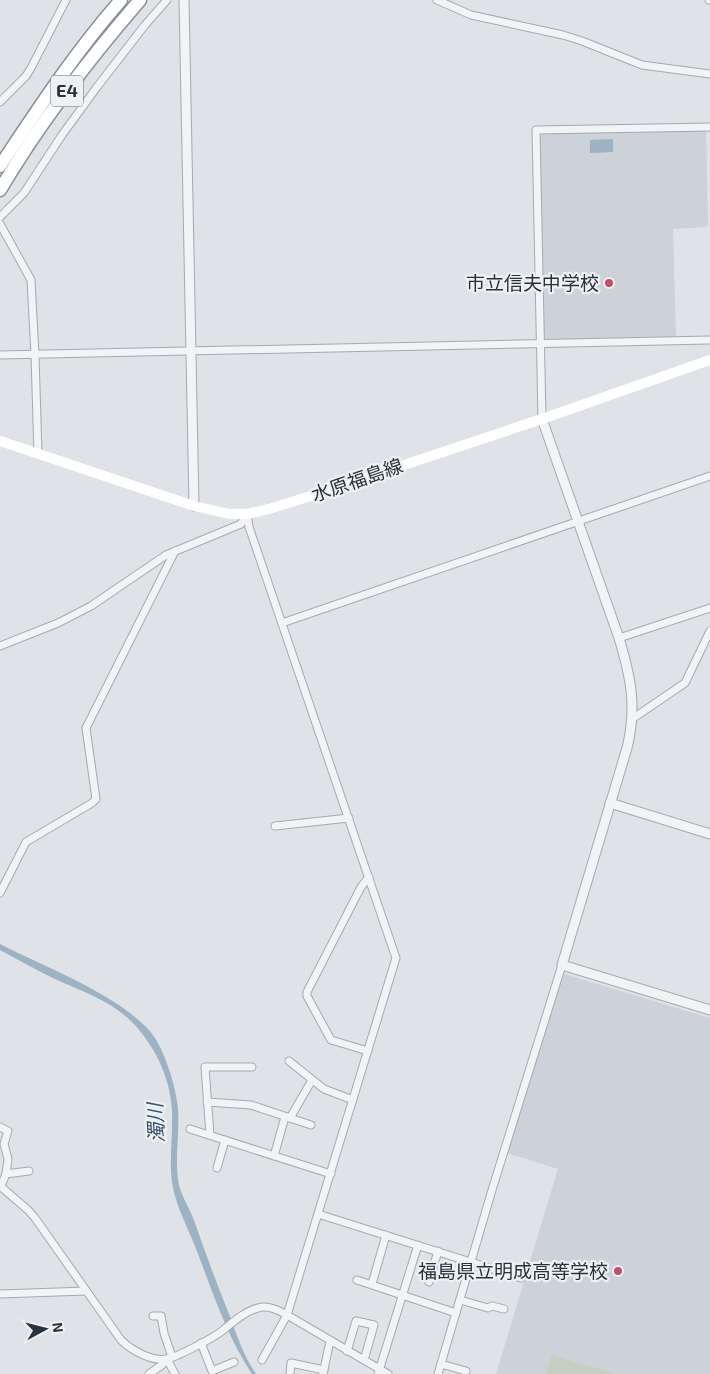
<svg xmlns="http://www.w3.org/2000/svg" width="710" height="1374" font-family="'Exo 2','Noto Sans JP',sans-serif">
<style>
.built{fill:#cdd1d8}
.green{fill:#c5cfc1}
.water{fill:#9db2c3}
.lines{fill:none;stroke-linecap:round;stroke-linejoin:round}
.minor-casing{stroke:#a5a9b0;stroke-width:9}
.tertiary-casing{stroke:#a5a9b0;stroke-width:11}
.motorway-casing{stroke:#88919b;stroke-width:15}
.minor{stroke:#f1f3f5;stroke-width:7}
.tertiary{stroke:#f1f3f5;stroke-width:9}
.secondary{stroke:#fff;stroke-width:10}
.motorway{stroke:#fff;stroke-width:12}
.poi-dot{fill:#bf5067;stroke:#eef1f4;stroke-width:2}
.labels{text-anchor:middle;stroke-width:4.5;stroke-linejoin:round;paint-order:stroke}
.shield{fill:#eef1f4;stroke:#646b73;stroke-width:1}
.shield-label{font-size:18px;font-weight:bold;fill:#29313c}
.poi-label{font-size:19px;fill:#29313c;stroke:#eef1f4;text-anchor:end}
.street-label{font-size:19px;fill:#29313c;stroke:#eef1f4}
.water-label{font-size:20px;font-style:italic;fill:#38526b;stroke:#eef1f4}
</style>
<rect width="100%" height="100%" fill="#dfe2e6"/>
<g class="built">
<path d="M703,129l3,3 2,93 -2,2 -33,2 3,109 -128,2 -4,-3 -5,-200 3,-4z"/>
<path d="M561,973l149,45v356h-214l62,-205 -51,-16z"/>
</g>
<path class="green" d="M552,1355l63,19h-69z"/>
<g class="water">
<path d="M613,139v13l-23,1v-13z"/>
<path d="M0,944c45,23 112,48 147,84 9,9 15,22 19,33 6,16 10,31 12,48 2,25 -4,51 1,76 3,13 12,25 16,38 11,32 23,64 36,96 7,20 13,37 25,55h-4c-26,-39 -40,-84 -57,-128 -8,-20 -20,-42 -23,-64 -3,-23 1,-48 0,-72 -2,-34 -18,-66 -42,-90 -20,-19 -48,-29 -73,-40 -19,-9 -38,-20 -57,-30z"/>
</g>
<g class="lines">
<g class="minor-casing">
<g id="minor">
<path d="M437,0l34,15 92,20 19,6 60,24 68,9"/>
<path d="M709,0h1"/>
<path d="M0,102l26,-26 5,-8 35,-68"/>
<path d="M0,217l24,-24 38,-58 35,-48 48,-62 22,-25"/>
<path d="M0,224l31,56 4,75 3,99"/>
<path d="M0,355l710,-15"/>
<path d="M542,419l-6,-289 174,-3"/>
<path d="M247,514l2,13 147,431 -109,357 -25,45"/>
<path d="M282,623l428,-147"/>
<path d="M619,638l91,-30"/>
<path d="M0,646l58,-23 33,-17 75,-51 75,-31 6,-10"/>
<path d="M632,719l53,-36 25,-52"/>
<path d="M275,826l74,-8"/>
<path d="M0,893l26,-51 66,-39 4,-4 -10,-71 89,-177"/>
<path d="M368,1051l-37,-11 -24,-44v-4l54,-105 8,-10"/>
<path d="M289,1061l35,28 29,11"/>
<path d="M207,1102l44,3 60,20"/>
<path d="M290,1118l22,-38"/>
<path d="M0,1127l8,4 -4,13 4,15 -2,15 -5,12"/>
<path d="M190,1129l141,45"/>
<path d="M210,1135l-5,-68h47"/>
<path d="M274,1156l11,-39"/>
<path d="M217,1168l8,-28"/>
<path d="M6,1174l23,-3"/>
<path d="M0,1186l28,24 7,8 86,122c10,10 31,22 46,19 10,-2 46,-21 55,-28 10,-8 23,-20 36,-23 10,-3 20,2 29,7l101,59"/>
<path d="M318,1214l203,64"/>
<path d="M357,1280l99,33"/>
<path d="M429,1282l9,-31"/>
<path d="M372,1284l14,-49"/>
<path d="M0,1294l86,-3"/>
<path d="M460,1300l28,8 4,-2 12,3"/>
<path d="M153,1316h8l3,17 8,24"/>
<path d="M201,1343l11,28 22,-9"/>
<path d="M347,1351l9,-30 18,4 -10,35"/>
<path d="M441,1364l25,7"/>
<path d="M149,1374l13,-9 5,-6 8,15"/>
<path d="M290,1374l1,-11 33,7"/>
<path d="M323,1374l7,-33"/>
<path d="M378,1374l40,-129"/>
<path d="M438,1374l54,-184 70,-225"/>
</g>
</g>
<g class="tertiary-casing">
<g id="tertiary">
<path d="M184,0l10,506"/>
<path d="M542,419l77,219c12,40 18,69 8,110l-65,217 148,45"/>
<path d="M610,803l100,31"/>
</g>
</g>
<g class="motorway-casing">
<g id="motorway">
<path d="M0,166c38,-57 76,-115 121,-166"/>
<path d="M0,190c40,-68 89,-131 140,-190"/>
</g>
</g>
<use href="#minor" class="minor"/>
<use href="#tertiary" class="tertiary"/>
<path class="secondary" d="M0,441l194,65 35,8h18l22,-5 48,-15 225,-75 168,-59"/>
<use href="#motorway" class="motorway"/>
</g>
<g class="poi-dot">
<circle cx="609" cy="283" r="5"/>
<circle cx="618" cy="1271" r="5"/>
</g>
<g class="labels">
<rect class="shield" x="51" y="75.5" width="32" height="31" rx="4"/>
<g class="shield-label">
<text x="67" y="97">E4</text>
</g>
<g class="poi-label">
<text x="599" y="290">市立信夫中学校</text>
<text x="608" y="1278">福島県立明成高等学校</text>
</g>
<g class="street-label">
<text transform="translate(357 480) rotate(-19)" y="7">水原福島線</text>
</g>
<g class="water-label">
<text transform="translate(156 1123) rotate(-93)" y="7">濁川</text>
</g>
</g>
<g transform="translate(45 1329) rotate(83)" stroke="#eef1f4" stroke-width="4" paint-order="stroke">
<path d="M0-4L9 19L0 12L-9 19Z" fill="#29313c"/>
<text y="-8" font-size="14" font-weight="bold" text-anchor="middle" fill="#29313c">N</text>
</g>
</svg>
